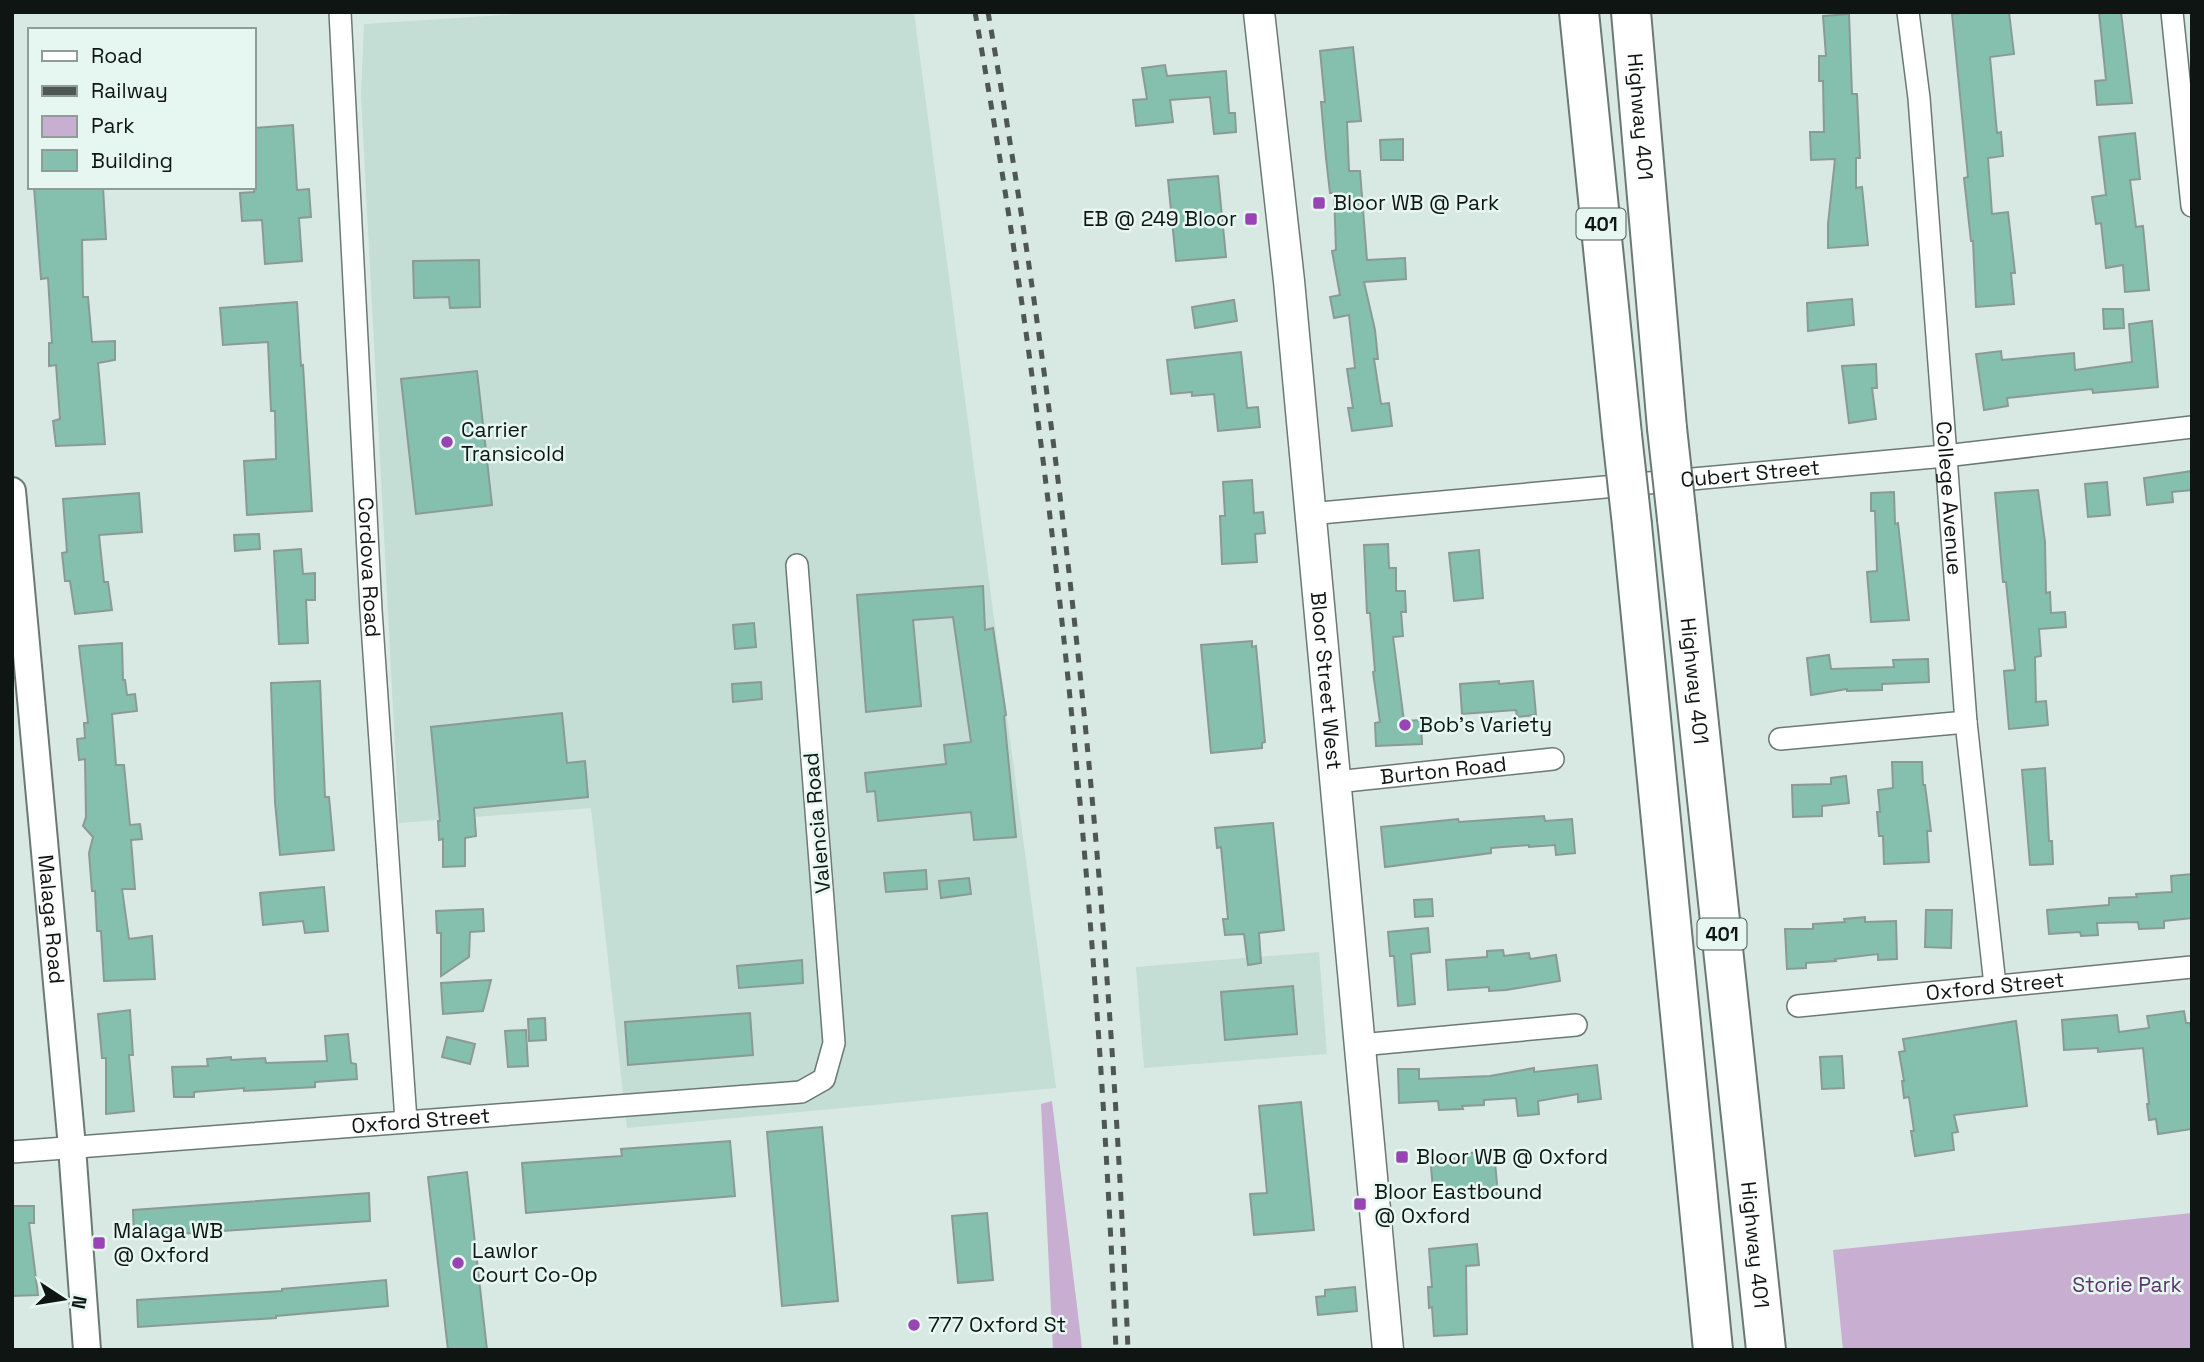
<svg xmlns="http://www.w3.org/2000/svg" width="2204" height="1362" font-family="'Space Grotesk',sans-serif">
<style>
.built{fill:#c4ddd5}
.green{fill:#c8aed1}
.building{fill:#84c0ad;stroke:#8b9a95;stroke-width:2}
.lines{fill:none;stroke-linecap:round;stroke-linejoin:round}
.minor-casing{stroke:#6b7974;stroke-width:24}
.tertiary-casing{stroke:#6b7974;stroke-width:30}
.secondary-casing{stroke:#6b7974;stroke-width:33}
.motorway-casing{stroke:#6b7974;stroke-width:42}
.minor{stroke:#fff;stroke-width:21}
.tertiary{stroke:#fff;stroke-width:26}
.secondary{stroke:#fff;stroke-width:30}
.motorway{stroke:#fff;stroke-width:38}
.rail{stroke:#4e5754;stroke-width:5;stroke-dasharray:9 9;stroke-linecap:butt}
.motorway-bridge-casing{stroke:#6b7974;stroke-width:42;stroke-linecap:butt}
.motorway-bridge{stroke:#fff;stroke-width:38}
.poi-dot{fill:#9844b2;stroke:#e6f6f0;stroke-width:2.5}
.labels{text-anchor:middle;stroke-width:5;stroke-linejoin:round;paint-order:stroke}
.shield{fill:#e6f6f0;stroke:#505855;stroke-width:2}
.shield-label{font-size:19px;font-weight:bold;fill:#0f1513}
.street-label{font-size:21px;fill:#0f1513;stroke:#e6f6f0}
.poi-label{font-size:21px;fill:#0f1513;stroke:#e6f6f0;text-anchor:start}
.park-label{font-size:21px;fill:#5d356a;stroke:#e6f6f0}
</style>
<rect width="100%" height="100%" fill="#d8e9e3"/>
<g class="built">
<path d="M547,12h367l142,1076 -429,40 -36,-320 -192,15 -38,-727 3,-72z"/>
<path d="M1319,952l8,102 -183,14 -8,-101z"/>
</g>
<g class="green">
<path d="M1052,1101l29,238 1,11h-29l-12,-246z"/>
<path d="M2192,1213v137h-349l-10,-100z"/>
</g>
<g class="building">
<path d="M1972,12h37l5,42 -24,3 7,76 4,-1 2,24 -15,2 4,56 16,-2 7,61h-4l3,31 -38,3 -3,-66h-2l-7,-63 4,-1 -16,-163z"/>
<path d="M2099,12h22l11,91 -35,2 -2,-24 11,-1z"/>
<path d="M1849,14l3,80h5l3,64h-4v30l6,-1 6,58 -40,3v-24l7,-65 -24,1 -1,-28h14l-1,-51h-4v-25h7l-3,-40z"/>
<path d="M1353,47l8,74 -14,1 2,49h11l7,89 38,-2 1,21 -42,3 11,48 3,29h-4l7,45 8,-1 3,23 -40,5 -4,-23h5l-6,-39 8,-1 -6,-53 -15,3 -4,-21 10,-2 -8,-44 4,-1 -2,-57h-4l-4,-35 -5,-56h4l-5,-51z"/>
<path d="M1165,65l2,11 59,-5 3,42h6l1,19 -22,2 -4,-37 -40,3 3,22 -37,4 -3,-26 14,-1 -5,-31z"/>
<path d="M293,125l4,65 12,-1 2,28 -12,1 3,43 -37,3 -3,-44 -20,1 -2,-28 14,-1v-64z"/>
<path d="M2135,133l5,46 -10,1 6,47 7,-1 6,64 -24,2 -2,-27 -17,3 -5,-45 -5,1 -4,-27 14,-2 -7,-58z"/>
<path d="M1403,139v21h-22l-1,-20z"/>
<path d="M1218,176l8,81 -50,4 -8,-81z"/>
<path d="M34,187h69l3,52 -24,1 1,57h5l4,45 23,-1v19l-17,3 7,81 -49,2 -3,-25 7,-2 -4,-54 -7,1v-23h3l-4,-65 -7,1z"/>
<path d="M479,260l1,47 -30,1 -1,-11 -35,1 -1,-37z"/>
<path d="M1852,299l2,26 -46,6 -1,-28z"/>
<path d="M1234,300l3,21 -42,7 -3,-21z"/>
<path d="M297,302l4,64 2,-1 9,146 -65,4 -3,-54 32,-2 -1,-48h-4l-3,-69 -45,3 -3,-37z"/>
<path d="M2103,309h20l1,19 -20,1z"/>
<path d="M2152,321l6,66 -65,6 -1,-4 -85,9 1,8 -24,4 -8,-56 25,-3 1,9 72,-7 1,17 57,-8 -3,-38z"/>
<path d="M1241,352l6,56 11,-1 2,20 -42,4 -4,-37 -22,2v-4l-21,2 -4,-34z"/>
<path d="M1876,364l1,24h-5l4,31 -27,4 -7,-57z"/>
<path d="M477,371l15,134 -76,9 -15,-135z"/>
<path d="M2192,471v19l-20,2 1,10 -26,3 -3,-27z"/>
<path d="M1252,480l2,33 9,-1 2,21 -10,1 2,28 -35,2 -2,-48h5l-2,-34z"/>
<path d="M2107,482l3,33 -22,2 -3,-33z"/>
<path d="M2038,490l7,52 1,51 4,-1 1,21 14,-1 1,15 -27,2 2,27 -6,1 1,45 10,-1 2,24 -39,4 -5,-58 11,-1 -9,-88h-3l-8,-89z"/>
<path d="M1894,492l1,32 3,-1 11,97 -38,2 -4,-50 10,-1 -2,-60h-4v-18z"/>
<path d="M139,493l3,39 -43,3 5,47h4l4,28 -37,4 -5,-33h-5l-3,-28 5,-1 -4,-53z"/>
<path d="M259,534l1,15 -25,2 -1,-16z"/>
<path d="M1388,544l1,24h7v23h9l1,21h-5l2,24 -10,1 11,84 17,-1 1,24 -46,2 -1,-23 5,-1 -7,-50 2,-1 -5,-58h-3l-3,-68z"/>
<path d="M301,549l2,25 12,-1v27h-9l2,43 -29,1 -5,-93z"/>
<path d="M1479,550l4,48 -29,3 -5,-48z"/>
<path d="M983,586l2,44 8,-2 13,87 -2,1 12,121 -42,3 -3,-28 -93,9 -3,-30 -8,1 -2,-19 81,-9 -2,-19 27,-3 -18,-125 -40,3 8,86 -55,6 -9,-117z"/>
<path d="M754,623l2,24 -21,2 -2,-24z"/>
<path d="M1252,641v6l4,-1 9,96 -3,1v5l-51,5 -10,-108z"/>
<path d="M122,643l1,37h2l2,15 8,-1 2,17 -25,3 4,51h8l6,60 10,-1 2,15 -11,1 4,49h-13l7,50 23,-3 3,43 -51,2 -3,-50h-4l-2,-40h-3l-3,-38 4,-16 -10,-11 3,-9 -1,-58 -6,1 -2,-21 8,-1 -1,-15h4l-9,-77z"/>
<path d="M1829,655l2,14 63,-2 -1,-7 35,-1 1,23 -47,2v6l-35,1v-2l-36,6 -4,-37z"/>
<path d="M320,681l5,116h4l5,53 -54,5 -5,-53 -4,-119z"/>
<path d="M1499,681v3l34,-3 3,34 -19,2 -1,-7 -54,4 -2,-30z"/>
<path d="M761,682l1,17 -29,3 -1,-18z"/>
<path d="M562,713l5,50 18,-2 3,36 -114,11 2,28 -11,2v28l-22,1v-28l-4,1 -1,-19h2l-9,-94z"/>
<path d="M1892,762h30l1,23h2l6,46h-4l2,31 -45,2 -1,-28h-4l-2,-24h3l-2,-22 15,-2z"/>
<path d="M2045,768l4,73h3l1,23 -23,1 -8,-95z"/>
<path d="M1846,776l3,27 -27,3v10l-29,1 -1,-32 39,-1v-6z"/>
<path d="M1544,816l1,5 27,-2 3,34 -19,2 -1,-10 -26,2v-2l-38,3v5l-106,14 -4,-40 77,-8 1,3z"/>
<path d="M1273,823l11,107 -25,3 2,30 -13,2 -4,-31 -19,1 -2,-16h5l-7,-72 -4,1 -2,-20z"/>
<path d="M926,870l1,19 -41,3 -2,-19z"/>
<path d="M2192,874v44l-28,3v7l-25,1 -1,-7 -41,1 1,12 -17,1 -1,-4 -31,2 -2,-24 62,-5v-7l28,-1 -1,-3 36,-2 -1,-16z"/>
<path d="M969,878l2,16 -30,4 -2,-17z"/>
<path d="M324,887l4,44 -23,2 -2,-12 -40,4 -3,-32z"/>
<path d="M1432,899l1,17 -18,1 -1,-17z"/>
<path d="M483,909l1,22 -14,1 -1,25 -28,19v-43h-4l-1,-22z"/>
<path d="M1926,910h26l-1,38 -26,-1z"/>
<path d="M1865,917v5l31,-1 1,38 -19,1v-6l-43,5 1,2 -30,2v5l-19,1 -2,-40h28v-5l32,-2 -1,-3z"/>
<path d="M1428,928l2,24 -19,2 4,50 -17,2 -4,-50h-4l-2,-24z"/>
<path d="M1503,950l1,6 25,-3 1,6 26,-4 4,26 -54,9 -17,1v-4l-41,3 -2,-30 41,-3v-6z"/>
<path d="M802,960l1,23 -64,5 -2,-22z"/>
<path d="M491,980l-8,31 -40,3 -2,-31z"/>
<path d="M1293,986l4,48 -72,6 -4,-48z"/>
<path d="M130,1010l3,45h-4l5,56 -28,3v-56h-4l-4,-44z"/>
<path d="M2184,1011l2,12h4l2,11v95l-34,5 -2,-15 -7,1 -2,-16h2l-6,-56 -45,4v-4l-34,2 -2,-30 55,-5 2,17 30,-4 -2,-12z"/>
<path d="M750,1013l3,42 -125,10 -3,-43z"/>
<path d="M545,1018l1,22 -17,1 -1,-22z"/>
<path d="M2016,1021l11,85 -73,9 4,17 -6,1 2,17 -39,6 -4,-25h3l-5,-34 -5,1 -2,-17h2l-5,-29 6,-1 -2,-12z"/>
<path d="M526,1030l2,36 -20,1 -3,-36z"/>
<path d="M348,1034l3,29 5,1 1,15 -42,3v5l-71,4v-3l-50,4v5h-20l-2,-30 36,-1 -1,-7 24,-2v3l34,-2 1,5 61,-2 -2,-25z"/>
<path d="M447,1037l28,7 -5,20 -28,-7z"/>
<path d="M1842,1056l2,32 -22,1 -2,-32z"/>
<path d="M1597,1065l4,34 -23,3v-8l-40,7 1,13 -21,2 -2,-18 -32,2v5l-22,1 1,3 -24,1 -1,-9 -39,2 -1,-34h21v10l71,-3 44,-8v4z"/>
<path d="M1301,1102l13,128 -60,5 -4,-41 17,-1 -8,-87z"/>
<path d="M822,1127l16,174 -56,5 -15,-174z"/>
<path d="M730,1141l5,55 -209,17 -4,-50 100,-7 -1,-7z"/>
<path d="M1494,1151l4,44 -64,5 -4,-44z"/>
<path d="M467,1172l20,178h-39l-20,-173z"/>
<path d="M369,1193l1,28 -236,16 -1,-27z"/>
<path d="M12,1206h22v17h-5l9,72 -26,1z"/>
<path d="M987,1213l6,67 -35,3 -6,-67z"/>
<path d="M1477,1244l2,21 -13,1 1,68 -33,2 -2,-29 -3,1 -1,-21h4l-3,-38z"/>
<path d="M386,1280l2,26 -112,10v2l-138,9 -1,-27 145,-9v-2z"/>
<path d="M1355,1287l2,24 -39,4 -2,-18 9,-1v-6z"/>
</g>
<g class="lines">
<g class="minor-casing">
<g id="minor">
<path id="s1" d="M340,12l31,598 35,511"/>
<path id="s2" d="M1908,12l11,86 47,624 29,263"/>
<path d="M2172,12l20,194"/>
<path id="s3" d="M1309,514l636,-58 247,-29"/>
<path d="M1780,739l186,-17"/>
<path id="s4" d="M1336,782l217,-23"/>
<path id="s5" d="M1798,1006l394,-39"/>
<path d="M1360,1045l216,-20"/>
<path id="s6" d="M12,1152l789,-60 23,-13 10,-36 -37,-478"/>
</g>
</g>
<g class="tertiary-casing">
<g id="tertiary">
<path id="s7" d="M12,491l60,656 15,203"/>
</g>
</g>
<g class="secondary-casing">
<g id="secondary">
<path id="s8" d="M1259,12l30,269 99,1069"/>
</g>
</g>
<g class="motorway-casing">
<g id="motorway">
<path d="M1579,12l43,423"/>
<path id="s9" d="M1631,12l36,416"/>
<path id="s10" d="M1677,519l89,831"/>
<path d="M1632,525l81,825"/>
</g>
</g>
<use href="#minor" class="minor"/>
<use href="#tertiary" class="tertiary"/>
<use href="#secondary" class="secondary"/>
<use href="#motorway" class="motorway"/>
<g class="rail">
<path d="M975,12c79,442 122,889 141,1338"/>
<path d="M988,12c78,442 122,889 140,1338"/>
</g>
<g class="motorway-bridge-casing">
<g id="motorway-bridge">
<path d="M1667,428l10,91"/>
<path d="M1622,435l10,90"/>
</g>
</g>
<use href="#motorway-bridge" class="motorway-bridge"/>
</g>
<g class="poi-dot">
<rect x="1312" y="196" width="14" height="14" rx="3.5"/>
<rect x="1244" y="212" width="14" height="14" rx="3.5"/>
<circle cx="447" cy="442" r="7"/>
<circle cx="1405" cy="725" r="7"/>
<rect x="1395" y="1150" width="14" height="14" rx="3.5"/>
<rect x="1353" y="1197" width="14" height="14" rx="3.5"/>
<rect x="92" y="1236" width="14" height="14" rx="3.5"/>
<circle cx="458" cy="1263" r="7"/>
<circle cx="914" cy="1325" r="7"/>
</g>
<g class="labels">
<g class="shield">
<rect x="1576.5" y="208.5" width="49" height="31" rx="5"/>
<rect x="1697.5" y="918.5" width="49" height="31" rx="5"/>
</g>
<g class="shield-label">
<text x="1601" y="231">401</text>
<text x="1722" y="941">401</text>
</g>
<g class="street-label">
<text dy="7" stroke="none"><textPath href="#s9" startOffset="105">Highway 401</textPath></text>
<text dy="7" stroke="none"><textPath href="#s3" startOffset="443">Cubert Street</textPath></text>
<text dy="7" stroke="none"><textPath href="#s2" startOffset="488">College Avenue</textPath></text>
<text dy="7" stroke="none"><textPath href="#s1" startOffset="556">Cordova Road</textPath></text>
<text dy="7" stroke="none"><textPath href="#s8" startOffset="672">Bloor Street West</textPath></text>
<text dy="7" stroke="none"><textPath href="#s10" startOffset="163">Highway 401</textPath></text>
<text dy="7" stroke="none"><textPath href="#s4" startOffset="108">Burton Road</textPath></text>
<text transform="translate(817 823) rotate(-95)" y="7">Valencia Road</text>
<text dy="7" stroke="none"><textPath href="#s7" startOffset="430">Malaga Road</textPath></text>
<text dy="7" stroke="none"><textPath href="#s5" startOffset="198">Oxford Street</textPath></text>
<text dy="7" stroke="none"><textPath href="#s6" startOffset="410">Oxford Street</textPath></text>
<text dy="7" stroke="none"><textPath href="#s10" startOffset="730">Highway 401</textPath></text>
</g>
<g class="poi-label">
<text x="1333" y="210">Bloor WB @ Park</text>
<text x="1237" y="226" text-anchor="end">EB @ 249 Bloor</text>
<text x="461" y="437">Carrier<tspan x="461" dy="24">Transicold</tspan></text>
<text x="1419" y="732">Bob's Variety</text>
<text x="1416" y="1164">Bloor WB @ Oxford</text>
<text x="1374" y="1199">Bloor Eastbound<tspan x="1374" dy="24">@ Oxford</tspan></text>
<text x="113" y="1238">Malaga WB<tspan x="113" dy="24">@ Oxford</tspan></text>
<text x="472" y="1258">Lawlor<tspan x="472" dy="24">Court Co-Op</tspan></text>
<text x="928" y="1332">777 Oxford St</text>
</g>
<g class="park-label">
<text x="2127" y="1292">Storie Park</text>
</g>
</g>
<rect width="2204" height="1362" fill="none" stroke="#0f1513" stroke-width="28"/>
<rect x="28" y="28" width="228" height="161" fill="#e6f6f0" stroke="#909c98" stroke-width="2"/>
<rect x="42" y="51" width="35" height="10" fill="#ffffff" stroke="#909c98" stroke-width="2"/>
<text x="91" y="63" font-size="21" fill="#0f1513">Road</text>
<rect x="42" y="86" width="35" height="10" fill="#4e5754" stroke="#909c98" stroke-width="2"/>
<text x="91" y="98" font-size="21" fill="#0f1513">Railway</text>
<rect x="42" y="116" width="35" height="21" fill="#c8aed1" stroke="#909c98" stroke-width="2"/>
<text x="91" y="133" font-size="21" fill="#0f1513">Park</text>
<rect x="42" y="150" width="35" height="21" fill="#84c0ad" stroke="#909c98" stroke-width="2"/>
<text x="91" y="168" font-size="21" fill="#0f1513">Building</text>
<g transform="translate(63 1299) rotate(102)" stroke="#e6f6f0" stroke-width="5" paint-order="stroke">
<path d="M0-5L12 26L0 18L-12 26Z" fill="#0f1513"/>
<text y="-10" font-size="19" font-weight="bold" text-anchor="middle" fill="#0f1513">N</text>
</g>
</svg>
